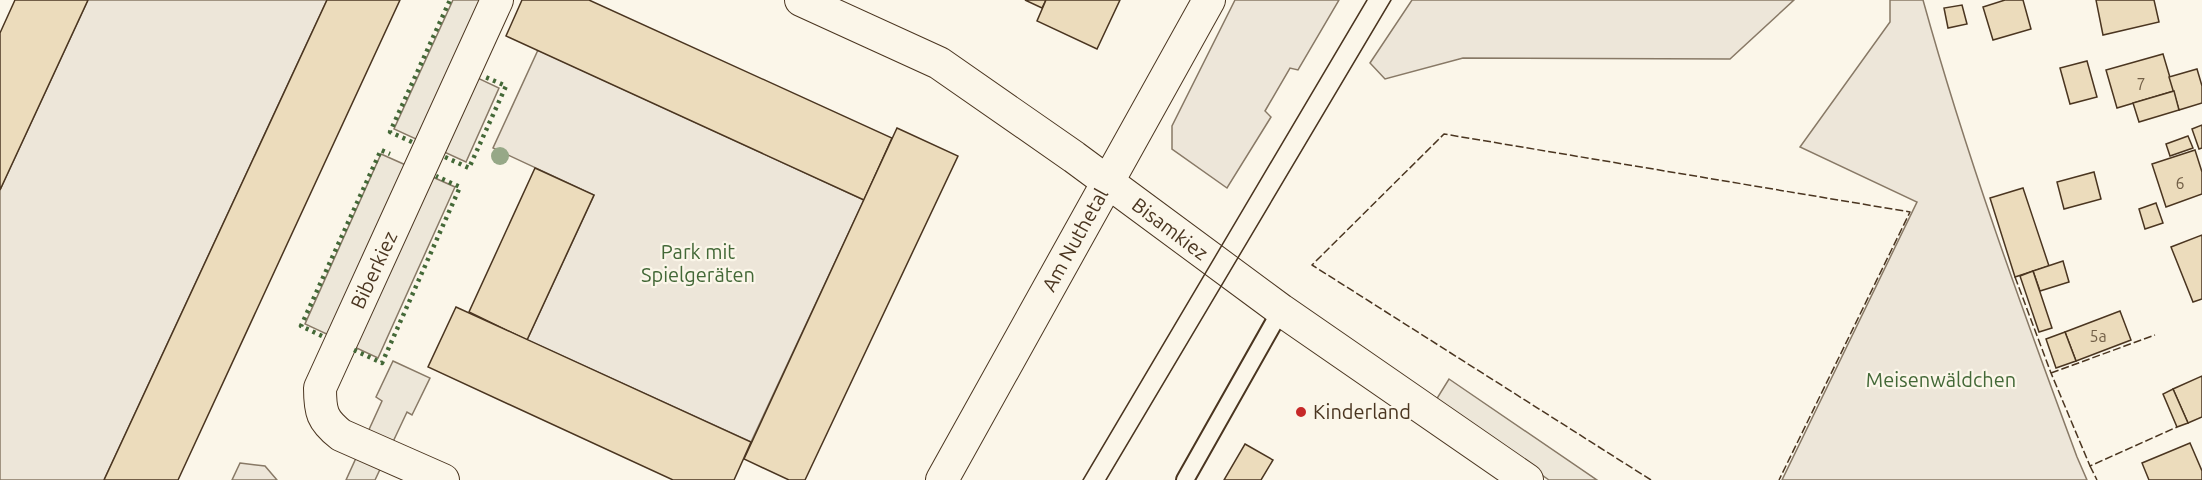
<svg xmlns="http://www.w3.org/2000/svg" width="2202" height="480" font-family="Ubuntu,sans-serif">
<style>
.green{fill:#ede6d9;stroke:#887966;stroke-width:1.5}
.parking{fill:#ede7d9;stroke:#887966;stroke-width:1.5}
.building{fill:#ecdcbc;stroke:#4a3520;stroke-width:1.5}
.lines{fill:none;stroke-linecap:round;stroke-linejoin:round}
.lane-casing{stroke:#4a3520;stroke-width:20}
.street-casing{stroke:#4a3520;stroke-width:34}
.lane{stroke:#fbf6e9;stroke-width:16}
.street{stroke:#fbf6e9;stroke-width:32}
.tram{stroke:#4a3520;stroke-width:1.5}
.hedge{stroke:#436837;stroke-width:4.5;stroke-dasharray:3 4.5;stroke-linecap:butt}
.fence{stroke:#4a3520;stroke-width:1.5;stroke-dasharray:8 3;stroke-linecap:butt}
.tree{fill:#96a887}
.poi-dot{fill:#c62828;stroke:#fbf6e9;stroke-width:2}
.labels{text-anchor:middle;stroke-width:4.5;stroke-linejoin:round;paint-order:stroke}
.number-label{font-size:16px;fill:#725f47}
.street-label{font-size:20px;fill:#4a3520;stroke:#fbf6e9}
.park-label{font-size:20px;fill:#436837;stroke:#fbf6e9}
.poi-label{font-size:20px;fill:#4a3520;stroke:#fbf6e9;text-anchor:start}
</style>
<rect width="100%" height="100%" fill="#fbf6e9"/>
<g class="green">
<path d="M88,0h239l-223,480h-104v-290z"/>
<path d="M1235,0h104l-41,70 -8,-2 -25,43 6,6 -44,71 -55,-39v-23z"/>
<path d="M1412,0h382l-64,59 -267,-1 -78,21 -15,-16z"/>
<path d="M1890,0h33c43,155 98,306 154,457l10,23h-305l135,-278 -117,-55 90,-125z"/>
<path d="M538,50l326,150 -113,242 -224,-102 67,-145 -101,-47z"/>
<path d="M240,463l25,3 12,14h-45z"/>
</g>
<g class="parking">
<path d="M453,0h29l-30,66 47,22 -33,74 -72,-33z"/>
<path d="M381,154l74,33 -77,171 -73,-34z"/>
<path d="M393,361l37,17 -18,37 -5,-3 -32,68h-29l36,-79 -6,-4z"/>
<path d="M1449,379l148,101h-48l-113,-80z"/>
</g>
<g class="building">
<path d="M15,0h73l-88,190v-157z"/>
<path d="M327,0h73l-222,480h-74z"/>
<path d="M522,0h67l303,138 -28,62 -358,-164z"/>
<path d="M1025,0h21l-4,8z"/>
<path d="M1046,0h74l-23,49 -60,-28z"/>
<path d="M2005,0h18l8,29 -38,11 -10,-33z"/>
<path d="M2096,0h58l5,22 -56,13z"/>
<path d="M1962,5l5,19 -19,4 -4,-20z"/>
<path d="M2163,54l11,37 -57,17 -11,-38z"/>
<path d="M2087,61l10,36 -27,7 -10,-36z"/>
<path d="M2197,69l5,17v17l-23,7 -10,-33z"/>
<path d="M2174,91l5,19 -40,12 -6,-19z"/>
<path d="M2202,125v23l-3,1 -7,-20z"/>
<path d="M897,128l61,28 -153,324h-16l-45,-21z"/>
<path d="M2188,136l5,12 -23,8 -4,-12z"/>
<path d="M2195,150l7,22v22l-36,13 -14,-43z"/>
<path d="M535,168l59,27 -67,145 -58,-28z"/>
<path d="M2094,172l7,27 -37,10 -7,-27z"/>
<path d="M2023,188l26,78 -34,11 -25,-79z"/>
<path d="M2156,203l7,20 -18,6 -6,-20z"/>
<path d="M2202,235v64l-9,3 -22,-55z"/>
<path d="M2063,261l6,21 -29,9 -7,-20z"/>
<path d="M2033,271l19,57 -13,4 -19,-56z"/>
<path d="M456,307l295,135 -17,38h-61l-245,-113z"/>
<path d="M2120,311l11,29 -55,21 -11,-29z"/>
<path d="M2065,332l11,29 -20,7 -10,-29z"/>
<path d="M2202,376v41l-14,6 -15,-34z"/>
<path d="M2173,389l15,34 -11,4 -14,-33z"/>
<path d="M2190,443l12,28v9h-53l-7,-17z"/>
<path d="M1245,444l28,16 -12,20h-37z"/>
</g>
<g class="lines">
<g class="lane-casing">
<path id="lane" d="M1185,480l96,-170"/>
</g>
<g class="street-casing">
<g id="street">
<path d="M801,0l138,63 135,94 207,153 246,170"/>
<path d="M443,480l-102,-45c-19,-15 -21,-23 -21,-47l177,-388"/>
<path d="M942,480l267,-480"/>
</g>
</g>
<use href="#lane" class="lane"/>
<use href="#street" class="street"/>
<g class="tram">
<path d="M1083,480l284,-480"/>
<path d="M1106,480l285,-480"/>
</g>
<g class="hedge">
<path d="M412,142l-22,-10 60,-132"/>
<path d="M445,157l24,11 37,-82 -23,-10"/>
<path d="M322,336l-21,-10 80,-176 9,4"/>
<path d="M354,350l28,13 78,-176 -24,-11"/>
</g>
<g class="fence">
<path d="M2015,277l36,96 39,93 87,-39"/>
<path d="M2051,373l104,-38"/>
<path d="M2090,466l7,14"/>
<path d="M1651,480l-339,-215 132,-131 466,78 -131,268"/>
</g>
</g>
<circle class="tree" cx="500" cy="156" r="9"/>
<circle class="poi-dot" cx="1301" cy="412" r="6"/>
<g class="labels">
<g class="number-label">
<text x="2141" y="90">7</text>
<text x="2180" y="189">6</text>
<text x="2098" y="342">5a</text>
</g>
<g class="street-label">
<text transform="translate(1170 229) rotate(37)" y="7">Bisamkiez</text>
<text transform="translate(1075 240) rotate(-61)" y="7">Am Nuthetal</text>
<text transform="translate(374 270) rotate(-65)" y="7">Biberkiez</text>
</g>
<g class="park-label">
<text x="698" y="259">Park mit<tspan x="698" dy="23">Spielgeräten</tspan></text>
<text x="1941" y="387">Meisenwäldchen</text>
</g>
<g class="poi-label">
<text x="1313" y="419">Kinderland</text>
</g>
</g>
</svg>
